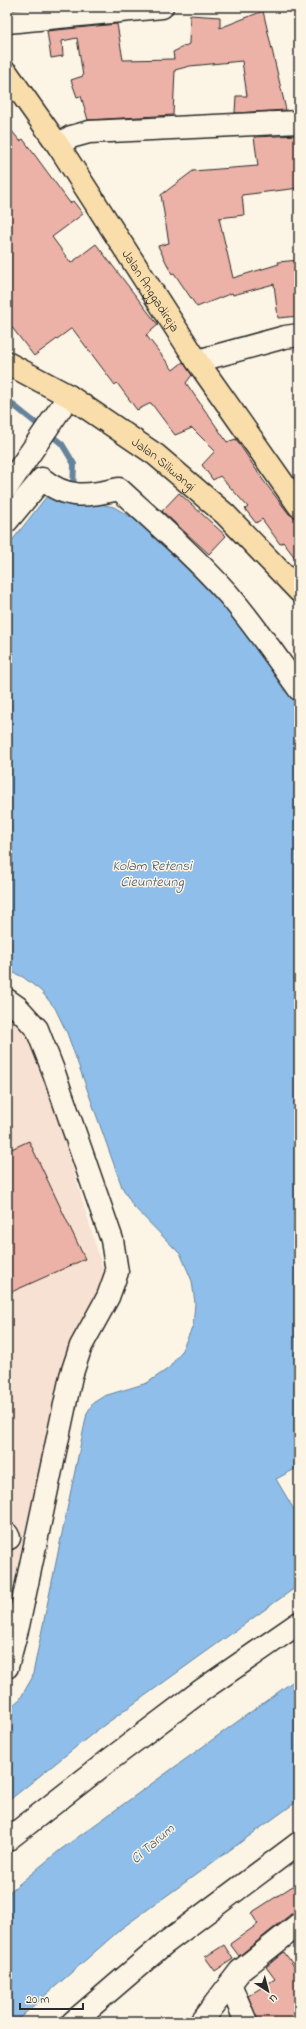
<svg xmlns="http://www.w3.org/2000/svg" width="306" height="2029" font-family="'Indie Flower',sans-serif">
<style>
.built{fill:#f7e1d2}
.water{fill:#8ebee9;stroke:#66839d}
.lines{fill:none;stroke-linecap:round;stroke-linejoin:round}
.stream{stroke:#66839d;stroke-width:6}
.building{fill:#ecb2a7;stroke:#2b2b2b}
.minor-casing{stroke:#2b2b2b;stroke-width:25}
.major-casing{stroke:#2b2b2b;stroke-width:25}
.minor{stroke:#fcf5e5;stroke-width:22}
.major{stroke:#f9deab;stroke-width:22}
.labels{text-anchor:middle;stroke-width:3;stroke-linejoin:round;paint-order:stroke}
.street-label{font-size:13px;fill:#2b2b2b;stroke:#fcf5e5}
.water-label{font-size:14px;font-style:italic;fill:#495764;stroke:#fcf5e5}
</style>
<rect width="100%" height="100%" fill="#fcf5e5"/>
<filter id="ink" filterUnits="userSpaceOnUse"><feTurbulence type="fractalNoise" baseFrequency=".025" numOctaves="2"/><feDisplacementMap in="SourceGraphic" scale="8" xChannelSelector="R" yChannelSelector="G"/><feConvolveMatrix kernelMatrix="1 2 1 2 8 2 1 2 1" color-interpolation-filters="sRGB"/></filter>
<g filter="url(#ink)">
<path class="built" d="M7,1014l29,29 70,237 -60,163 -39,167z"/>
<g class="water">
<path d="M47,496l14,8 30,-2 23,5 22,13 49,44 44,48 36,43 34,52v760l-23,12 23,39v67l-203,146 -89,71v-92l13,-11 12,-21 55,-265 6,-10 11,-7 43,-13 22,-15 12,-16 12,-26 2,-23 -3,-22 -11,-26 -48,-49 -11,-19 -55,-154 -12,-25 -14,-17 -18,-14 -16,-7v-423z"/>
<path d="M299,1677v123l-177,128 -107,94h-8v-128l53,-44z"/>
</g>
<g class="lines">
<path class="stream" d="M7,400l55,44 12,20 -1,26"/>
</g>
<g class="building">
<path d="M263,11l23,99 -51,3 1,-17h11l-5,-35 -52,5 -15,4 -2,45 -85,5 -7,-24 -4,1 -6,-17 12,-4 -6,-38 -15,3 1,15 -12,2 -4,-27 70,-7 6,36 51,-1 -1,-7 16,-8 1,-29 30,2v11z"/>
<path d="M7,125l13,16 3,-2 47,64 3,-2 10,13 -31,23 19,26 25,-19 62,81 -12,10 27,35 10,-8 9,13 -6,8 41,59 9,-3 27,41 26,34 10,4v45l-16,-21 -3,2 -18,-25 -6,4 -11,-14 3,-2 -28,-31 -7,4 -11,-15 13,-14 -23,-23 -17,7 -24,-32 -14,7 -20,-27 -2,2 -43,-57 -38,28 -27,-35z"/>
<path d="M299,135v53l-57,7 2,20 -25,3 14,60 46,-14 -1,-2 21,-2v56l-21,2 -4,-34 -41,11 -1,-2 -35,14 -23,-34 -2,1 -14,-28 11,-3 -8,-48 32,-24 65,-5 -4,-29z"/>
<path d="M179,493l47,43 -17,18 -47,-43z"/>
<path d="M29,1141l56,118 -78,35v-143z"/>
<path d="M299,1882v30l-8,2 -52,42 -9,-12 28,-20 -7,-11z"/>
<path d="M224,1945l9,14 -18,12 -10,-14z"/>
<path d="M284,1952l15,21v49h-41l-10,-26 27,-17 -9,-12z"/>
</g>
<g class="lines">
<g class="minor-casing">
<g id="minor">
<path d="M7,22l155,-15"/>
<path d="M58,145l13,-8 18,-5 210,-10"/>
<path d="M197,361l88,-24 14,-2"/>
<path d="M7,487l62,-91"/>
<path d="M7,521l35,-42c26,21 46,17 77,10 37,34 75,67 109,105 26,30 48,63 71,95"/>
<path d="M7,1000l10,7 20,22 16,41 59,170 5,32 -9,25 -27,49 -10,30 -53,250 -11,41"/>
<path d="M7,1534l2,4 -2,1"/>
<path d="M7,1840l101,-79 94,-71 97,-67"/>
<path d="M230,1984l16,38"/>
<path d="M73,2022l91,-78 135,-101"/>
<path d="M201,2022l39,-51 59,-47"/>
</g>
</g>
<g class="major-casing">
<g id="major">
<path id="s1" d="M7,73l51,72 139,216 102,145"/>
<path id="s2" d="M7,363l62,33 87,59 69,59 74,77"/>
</g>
</g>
<use href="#minor" class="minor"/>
<use href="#major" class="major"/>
</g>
</g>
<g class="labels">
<g class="street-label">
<text dy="5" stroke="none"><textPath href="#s1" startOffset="261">Jalan Anggadireja</textPath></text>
<text dy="5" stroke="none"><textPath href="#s2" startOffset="187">Jalan Siliwangi</textPath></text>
</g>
<g class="water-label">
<text x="152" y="870">Kolam Retensi<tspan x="152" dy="16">Cieunteung</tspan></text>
<text transform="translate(152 1843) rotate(-41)" y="5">Ci Tarum</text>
</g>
</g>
<rect width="306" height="2029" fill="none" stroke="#fcf5e5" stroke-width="24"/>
<rect x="12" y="12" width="282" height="2005" fill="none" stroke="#2b2b2b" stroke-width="1.5" filter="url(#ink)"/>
<g transform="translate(268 1991) rotate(144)" stroke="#fcf5e5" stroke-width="3" paint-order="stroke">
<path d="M0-3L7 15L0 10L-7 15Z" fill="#2b2b2b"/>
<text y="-6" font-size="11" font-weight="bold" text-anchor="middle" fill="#2b2b2b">U</text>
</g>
<path d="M20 2003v6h63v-6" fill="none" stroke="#2b2b2b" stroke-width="2"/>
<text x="26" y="2003" font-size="12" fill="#2b2b2b" stroke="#fcf5e5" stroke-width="3" paint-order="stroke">20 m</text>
</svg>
